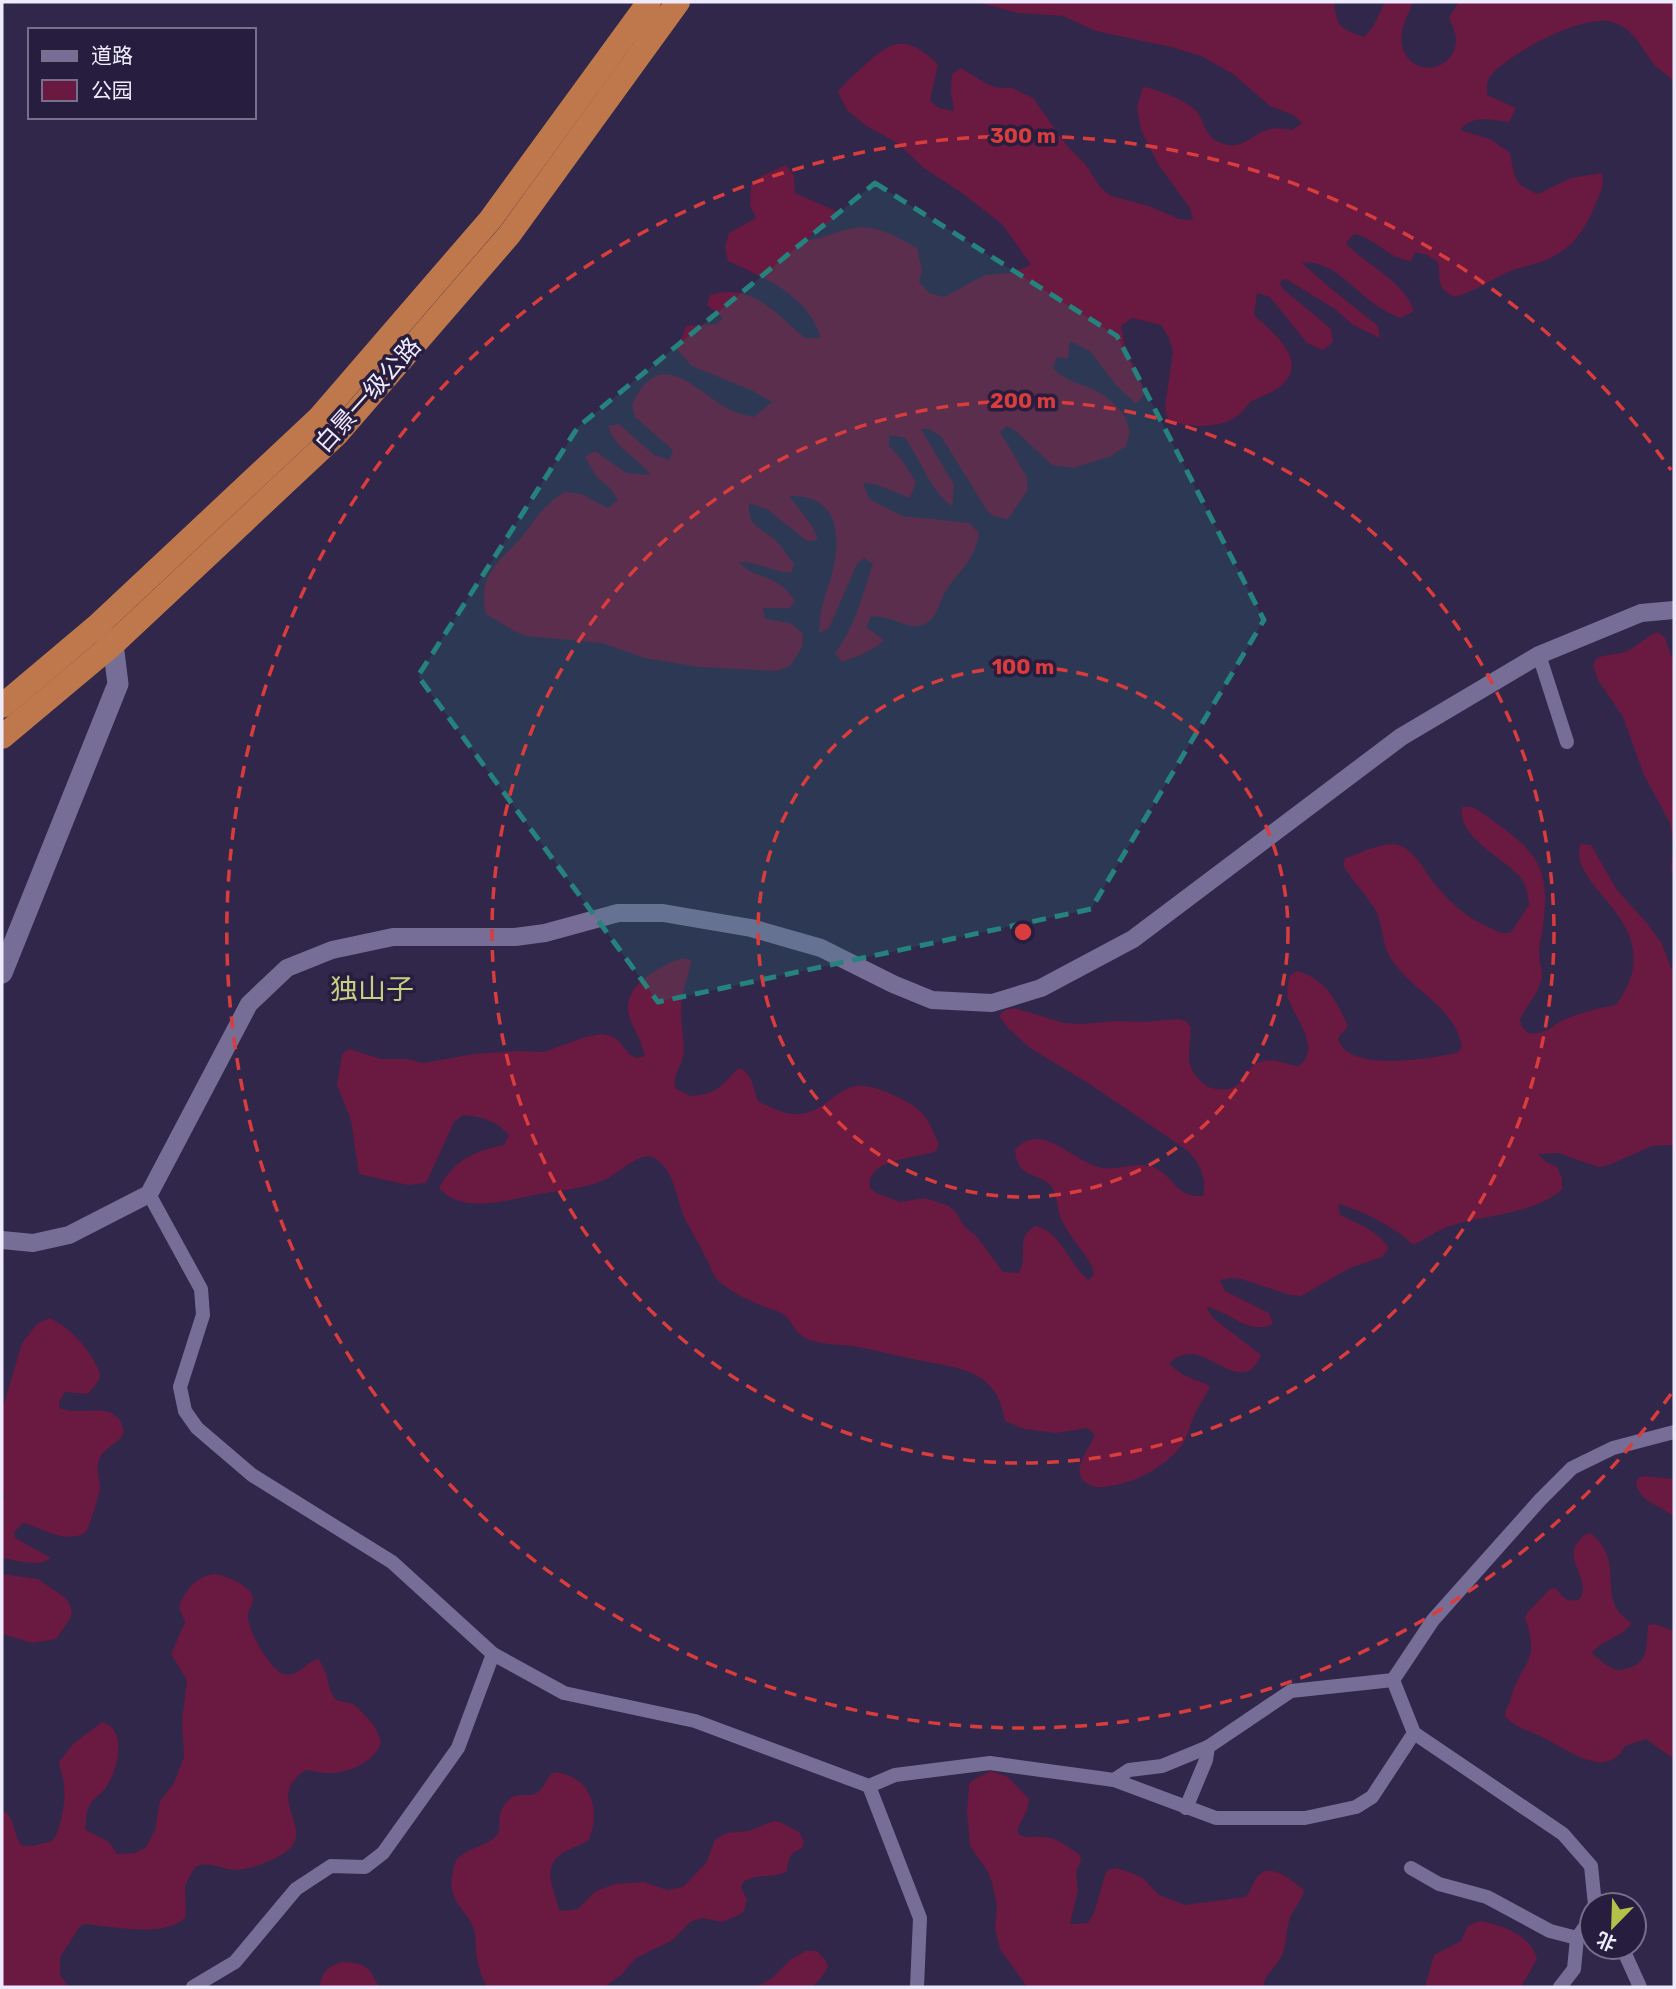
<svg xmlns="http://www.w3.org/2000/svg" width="1676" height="1989" font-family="Rubik,'Noto Sans SC',sans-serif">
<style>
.green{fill:#6a1941}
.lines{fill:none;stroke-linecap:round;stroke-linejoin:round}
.minor{stroke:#776e97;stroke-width:14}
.tertiary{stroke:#776e97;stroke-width:18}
.secondary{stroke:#776e97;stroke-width:21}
.trunk{stroke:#bf784c;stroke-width:24}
.marked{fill:#25827c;fill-opacity:0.2;stroke:#25827c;stroke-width:5;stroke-dasharray:14 9;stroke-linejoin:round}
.ring{fill:none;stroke:#d83c3d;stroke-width:3.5;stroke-dasharray:12 9}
.labels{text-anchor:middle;stroke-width:7;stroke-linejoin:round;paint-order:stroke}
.street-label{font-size:24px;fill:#efebfe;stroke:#271d3f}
.quarter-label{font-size:28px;fill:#c5cf82;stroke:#271d3f}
.centre{fill:#d83c3d;stroke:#271d3f;stroke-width:3.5}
.ring-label{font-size:21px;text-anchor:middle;font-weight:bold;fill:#d83c3d;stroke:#271d3f;stroke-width:7;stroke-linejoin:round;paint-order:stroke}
</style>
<rect width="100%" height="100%" fill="#30274a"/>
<g class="green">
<path d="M977,2h357c3,26 6,26 30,35l10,-12 11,-23h28c-5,12 -14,29 -11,43 8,35 55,27 54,-7 -1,-7 -5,-15 -7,-21l10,-15h215v83c-4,-12 -15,-13 -21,-22 -12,-16 -20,-35 -41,-41 -29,-9 -101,31 -120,52 -6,6 -5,13 -5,21l29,13 -7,14c-18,-2 -37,-8 -49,8l30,9 20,14c5,25 3,31 28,41l33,-16 31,-5c3,13 -1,17 -6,30 -12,30 -28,52 -62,61 -9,3 -17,4 -26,8 -18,8 -34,20 -53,25 -19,-8 -14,-17 -17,-35l-11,-7 -12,-3 -4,9c-23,-2 -35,-23 -57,-27l-8,9c20,23 58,37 68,68l-13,7c-10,-4 -21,-9 -29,-16 -21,-15 -42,-43 -70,-39l27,24 49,39 2,12 -27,-13 -18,-16 -49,-30 -7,3 4,7 48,40 2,13 -10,8 -16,-7 -37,-46 -13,-4 -3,22c20,18 59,49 23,74 -7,5 -17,7 -25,12 -6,4 -9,12 -15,15 -18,13 -49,12 -69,4l-3,-13 8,-55 -4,-14 -8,-13 -29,-7 -11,8 5,26 12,21 6,22 -8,9 -20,-19 -26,-34 -20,-10 -2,18 -11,-2 -4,11c11,13 24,14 39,21 16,7 35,23 37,41 1,5 -2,11 -3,16l-15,10 -38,12 -21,-3 -36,-34 -9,-5 -7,6 27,45v14l-19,28 -15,-3 -7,-7 -45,-73 -12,-7h-8l33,56 -2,21c-23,-16 -31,-47 -47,-68l-16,-3v11l12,13 15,23 -6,16 -35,-14 -12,-1 6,16 33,17 67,7 10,10c-5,29 -17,34 -32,56 -9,13 -9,34 -29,37 -15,2 -29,-12 -47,-9l-5,10 18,13c-12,12 -27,16 -42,22l-7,-9c21,-27 27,-58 38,-89l-9,-6 -7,6 -28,64 -10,5c1,-9 1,-18 3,-27 3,-11 7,-21 10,-32 10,-39 6,-80 -43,-78l23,30 6,14 -11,1 -40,-32 -18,-6c-1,27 12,23 28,39 6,6 11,15 17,22l-3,9c-18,-2 -34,-11 -52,-11 12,15 30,13 45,26 4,3 8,9 11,13l-5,7h-27l2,11 25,4 13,11 -1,13 -12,19 -14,5 -76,-4 -55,-9 -43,-15 -75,-7 -11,-4 -30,-18c-9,-38 11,-50 34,-75 16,-19 22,-34 45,-47l16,2 27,14 10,-8 -7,-11 -15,-13 -11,-19 10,-6 31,22 24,2c-14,-21 -33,-22 -42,-49l11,-2 35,31 15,5 4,-10 -38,-33 -3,-12c26,-56 55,-23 91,1 10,6 20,9 31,11l18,-15 -19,-11 -61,-25 -15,-16 9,-24 30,-2 7,-6 -16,-13 3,-10c42,-13 65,18 95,43h16c-13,-43 -56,-60 -93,-77l-3,-14 4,-14 27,-15 -6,-13 1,-20 10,-9 25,-11 8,11 1,17 45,20c-10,11 -24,16 -34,27 17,-1 32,-9 48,-12 23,-4 44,10 63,20l5,22 -3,12 10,11 15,4 41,-22 25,-2 21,-8 -29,-41 -40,-31 -38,-25 -27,-25 -32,-18 -18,-15 -9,-18c8,-11 18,-19 28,-28 29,-27 42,-27 72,0l-8,37 9,7 15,3 -3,-19 1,-18 9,-6 26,16 12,4h13l21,10 34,48 18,18 15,23 11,9 38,10 30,13 14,1 -3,-12 -32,-44 -17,-34 -4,-23 6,-20c12,1 47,15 54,25 9,12 7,23 22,30 21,9 28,-3 45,-11 9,-4 19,-3 28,-1l10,-7 -9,-8 -23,-9 -37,-32 -32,-18 -30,-9 -75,-16 -33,-15 -45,-3z"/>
<path d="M1658,632l7,6 9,26v214l-3,-9 3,-23 -4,-23 -26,-48 -21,-58 -25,-37 -5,-15 4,-7c10,-4 20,-3 30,-7 11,-5 19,-15 31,-19z"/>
<path d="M1462,807h9l7,3c63,44 76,56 62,134 -3,12 2,21 2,32 -2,16 -15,29 -22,43l2,8 6,6c22,2 23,-9 40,-15 16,-6 30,-10 48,-13 60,-82 -53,-117 -35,-161l10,1 26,45 29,32 15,20 13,33v170l-22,1 -43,19 -11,2 -40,-14 -20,1 8,8 11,5 5,11v12c-32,25 -72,24 -109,35 -14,4 -27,14 -40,20 -14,-16 -54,-36 -75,-41l2,11c19,9 36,15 49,33l-7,9 -32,11 -49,28 -11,-1 -49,-16 -10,-1 -11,2 5,11 44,22 4,11c-25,12 -43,-13 -67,-17l7,11 48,37c-16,40 -47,-2 -72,-1 -8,1 -14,4 -20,9 11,13 25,16 41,23 -4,11 -11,18 -15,28 -5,11 -7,22 -13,31 -19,24 -50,40 -80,42 -8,1 -19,-3 -22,-12 -4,-13 11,-29 15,-40l-8,-7 -31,5 -32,-4 -19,-8c-8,-54 -48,-52 -91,-62 -21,-4 -41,-10 -62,-13 -16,-2 -32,-1 -47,-8 -11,-6 -12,-16 -21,-23 -7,-5 -16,-7 -24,-10 -15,-6 -35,-16 -45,-28 -4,-6 -5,-13 -9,-19 -6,-13 -14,-25 -20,-37 -10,-20 -11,-54 -34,-64 -13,-5 -36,19 -50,24 -20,8 -41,9 -62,13 -31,5 -77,22 -101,-6 14,-27 37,-38 65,-43l5,-10c-14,-15 -27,-18 -46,-20l-9,7 -28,61 -18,2 -49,-11 -8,-54 -14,-35 5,-31 7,-5 32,10h26l16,4 51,-9 43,-3 27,1 41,-15 17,-3 9,2 7,4 11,14 8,4 7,-2c-1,-14 -9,-24 -14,-37 -11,-33 27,-51 52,-61l9,2c-2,17 -9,30 -10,48 -1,16 5,33 2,49 -3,12 -10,18 -8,31l15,8c29,-2 30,-10 49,-28 15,6 13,20 20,34 11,4 24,12 36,12 25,1 36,-20 57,-27 16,-6 57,13 69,25 8,7 13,22 18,32l-3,7c-20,8 -70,7 -66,37l6,5 24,9 25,-4 24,8 6,5 9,15 13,11 26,35 16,1c10,-17 -5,-37 17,-47 27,7 32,39 53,54l5,-6 -2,-8c-9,-16 -23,-30 -31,-47 -4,-10 -3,-23 -9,-32 -12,-15 -35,-7 -37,-37 27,-32 61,16 89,18 16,2 33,-7 49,-1 20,7 22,31 50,29 4,-19 -4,-36 -19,-48l-96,-65 -58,-35 -22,-20 -9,-12 6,-6 9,-2 50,15 18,1 34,-3 26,1 36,-3 8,2 5,7c-1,28 -9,39 17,59 38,11 31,-18 52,-25 14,-5 25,3 39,4 23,-18 -4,-47 -11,-68 -2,-8 0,-15 2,-23l7,-4c29,8 39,29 51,55l-10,12c9,36 92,20 119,15l5,-7c-9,-41 -49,-54 -70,-86 -11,-16 -8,-34 -17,-51 -9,-15 -23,-28 -32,-44l2,-7c16,-4 36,-17 53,-13 17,5 26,26 37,39 15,19 33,35 56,44 8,4 11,7 20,4l18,-27c-1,-9 -2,-19 -8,-27 -15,-19 -65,-41 -59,-71z"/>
<path d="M50,1318c23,12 40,31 50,55l-1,7 -11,14 -23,-2 -6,10 1,6c23,10 57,-11 64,24 -5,13 -20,14 -25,28 -3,10 0,17 1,27 0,7 -11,41 -15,46 -22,11 -41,-5 -62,-10l-9,9 1,6 36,20c-14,10 -34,2 -49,0v-59l3,-1 -3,-11v-76l20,-68 16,-20z"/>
<path d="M1644,1476l30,3v38c-13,-12 -34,-14 -38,-34l2,-5z"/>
<path d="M1586,1534h6c36,32 1,65 40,89 -11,15 -29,16 -40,30l14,12 10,5c33,-2 30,-19 32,-45l7,-1 19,7v128l-28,-20 -21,7c-18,35 -57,4 -81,-8 -14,-7 -29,-10 -39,-22 0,-6 3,-9 5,-15 9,-39 32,-36 15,-83l2,-5 24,-25 6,1c7,10 10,14 23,10 13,-24 -25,-42 6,-65z"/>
<path d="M2,1574l36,5 29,20 5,12 -2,8 -14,20 -24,4 -30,-9z"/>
<path d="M214,1574c11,1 33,10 38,21 4,7 -4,13 -4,21 -1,13 23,56 36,58 16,3 21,-12 34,-15 11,12 8,28 18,41l17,4 5,4 16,17 7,16c-3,19 -30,31 -48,32 -9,1 -18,-2 -27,-3 -43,27 9,58 -18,80 -12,10 -36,19 -51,20 -14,0 -29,-10 -42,-3l-10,19 1,30c-16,23 -77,10 -102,8l-5,4 -19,29v19l10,11h-68v-177c13,7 11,23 19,35l11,1 20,-5c9,-9 14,-42 12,-56 -1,-8 -4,-15 -5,-23l14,-18 29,-22c26,7 16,47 5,64 -4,7 -12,10 -16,17 -5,7 -6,18 -5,27l23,12 8,12 18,-1 11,-6 9,-17 5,-29 14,-18 10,-26 -2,-36 5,-41 -16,-26 14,-32 -6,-15c6,-17 17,-30 35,-33z"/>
<path d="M991,1771l17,6 21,22 -2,11 -10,20 3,5c9,4 13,1 23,2 13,0 27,11 37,18l1,6 -5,11 2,18 -8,34 18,-1 6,-10 11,-38 3,-5 7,-2 17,5 11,5 16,17 26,10 60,-8c7,-6 7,-13 12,-20 14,-17 36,5 47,13 -2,11 -8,15 -13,25 -6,14 -3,30 -11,44 -6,11 -15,15 -17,28h-236l-27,-38 -5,-21 2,-23 -5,-22 -4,-11 -18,-26 -3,-33 2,-29 4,-4z"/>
<path d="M555,1772c37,5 46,37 34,68 -7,5 -14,6 -21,10 -30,15 -14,36 -9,60l6,1 13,-2 18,-18 19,-7 29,-2 23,8 16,-3 23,-24 9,-23 11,-7 22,-2 26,-10 6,1 19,10 5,10 -2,6c-14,7 -13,9 -15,23 -11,8 -27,1 -44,11l-2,6 6,11 -3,12 -5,4 -17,7 -20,-4 -12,4 -17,18 -37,18 -15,17 -17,12h-117c-6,-10 -10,-24 -11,-36 -1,-7 0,-14 -2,-21 -6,-20 -26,-26 -22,-54 1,-5 1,-10 4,-15 10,-14 31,-14 41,-26 5,-7 0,-17 5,-26 11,-22 25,-9 36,-17 8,-6 8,-16 17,-20z"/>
<path d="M1479,1921c22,3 53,15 58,38l-16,28h-96l9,-32 27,-14 7,-15z"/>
<path d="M806,1951h11l9,10 2,6 -6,10 -10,10h-56l15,-8 20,-20z"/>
<path d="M343,1962c23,1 26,5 36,25h-58l-1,-3c3,-13 10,-19 23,-22z"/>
</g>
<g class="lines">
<g class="minor">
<path d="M1539,655l28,87"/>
<path d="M149,1194l52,95 2,26 -23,72 5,24 12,17 55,47 140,87 101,92 71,39 131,28 174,65 26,-11 95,-12 124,17 102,38h89l51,-11 16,-10 42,-64"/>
<path d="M1393,1680l21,53 149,101 28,32 4,39"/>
<path d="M1114,1780l15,-10 33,-4 46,-19 83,-56 102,-11 40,-60 107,-120 32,-32 41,-20 61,-16"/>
<path d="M869,1786l51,132 -3,69"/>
<path d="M1186,1808l20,-48 2,-13"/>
<path d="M1411,1868l28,16 48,13 63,34 27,7"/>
<path d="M1622,1947l18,40"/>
<path d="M193,1987l42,-25 61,-73 35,-23 34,1 18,-14 75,-105 35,-94"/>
<path d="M1560,1987l14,-18 3,-31 15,-21"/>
</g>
<path class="tertiary" d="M2,1240l31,3 36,-8 80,-41 100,-190 38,-36 45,-18 61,-13h122l30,-4 73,-20h45l88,15 70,20 72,36 39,16 60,3 49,-15 92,-49 268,-202 138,-82 102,-42 33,-3"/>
<path class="secondary" d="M2,973l116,-289 -5,-40 -9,-10"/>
<g class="trunk">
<path d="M2,706l95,-80 222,-208 171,-198 159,-218"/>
<path d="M2,737l111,-93 224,-210 172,-199 169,-233"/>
</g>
</g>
<path class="marked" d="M875,183l242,153 147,284 -173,289 -433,93 -240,-326 160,-249z"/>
<g class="ring">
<circle cx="1023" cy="932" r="265"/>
<circle cx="1023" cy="932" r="531"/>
<path d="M1671 1394A796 796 0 1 1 1671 470"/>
</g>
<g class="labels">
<g class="street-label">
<text transform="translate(368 395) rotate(-48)" y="8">白景一级公路</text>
</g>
<g class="quarter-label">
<text x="372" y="999">独山子</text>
</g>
</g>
<circle cx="1023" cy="932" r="10" class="centre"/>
<g class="ring-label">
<text x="1023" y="143">300 m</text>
<text x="1023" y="408">200 m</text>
<text x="1023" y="674">100 m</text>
</g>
<rect width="1676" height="1989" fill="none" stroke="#efebfe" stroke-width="7"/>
<rect x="28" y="28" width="228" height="91" fill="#271d3f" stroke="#776f8b" stroke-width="2"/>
<rect x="42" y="51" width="35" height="10" fill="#776e97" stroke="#776f8b" stroke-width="2"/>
<text x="91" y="63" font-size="21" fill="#efebfe">道路</text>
<rect x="42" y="80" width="35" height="21" fill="#6a1941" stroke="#776f8b" stroke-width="2"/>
<text x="91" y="98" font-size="21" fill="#efebfe">公园</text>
<g transform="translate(1613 1926) rotate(203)"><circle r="33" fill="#271d3f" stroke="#776f8b" stroke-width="2"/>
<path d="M0-5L12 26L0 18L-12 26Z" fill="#b5c249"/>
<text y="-10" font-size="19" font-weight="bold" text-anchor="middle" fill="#efebfe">北</text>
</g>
</svg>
